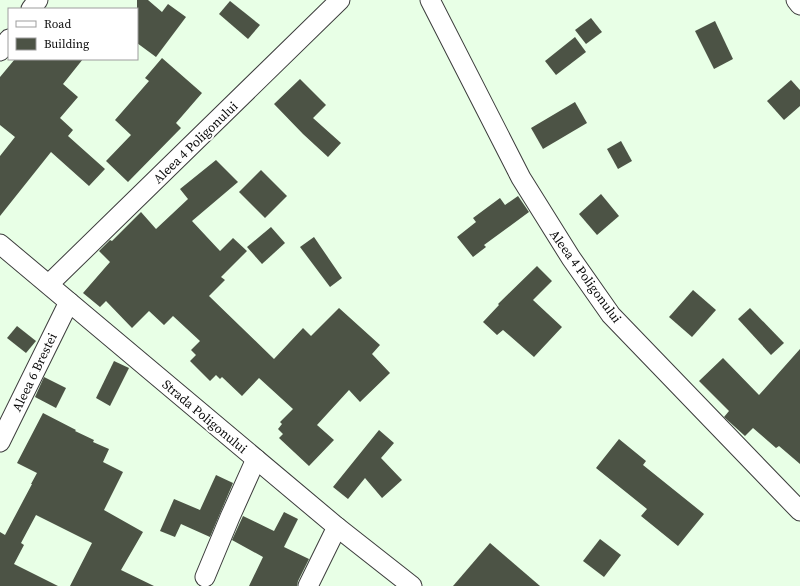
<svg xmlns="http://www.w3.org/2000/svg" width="800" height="586" font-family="'Source Serif 4',serif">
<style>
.building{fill:#4c5345}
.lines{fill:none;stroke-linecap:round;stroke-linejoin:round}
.minor-casing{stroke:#3c3c3c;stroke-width:21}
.minor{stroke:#fff;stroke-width:19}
.labels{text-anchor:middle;stroke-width:4;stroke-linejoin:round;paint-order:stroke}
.street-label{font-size:13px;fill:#090909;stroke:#fff}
</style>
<rect width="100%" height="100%" fill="#e8ffe6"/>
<g class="building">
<path d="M137,0h11l14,12 6,-8 18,13 -30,40 -19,-14z"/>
<path d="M230,1l30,24 -12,14 -29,-25z"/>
<path d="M591,18l11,14 -16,12 -11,-14z"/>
<path d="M715,21l18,38 -19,10 -19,-38z"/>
<path d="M575,37l11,15 -30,23 -11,-14z"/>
<path d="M162,58l40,35 -26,30 5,5 -53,54 -22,-21 25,-26 -16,-15 34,-39 -4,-3z"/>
<path d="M15,59h68l-20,25 15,13 -18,21 13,12 -5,6 37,33 -16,17 -38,-34 -51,64v-60l15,-19 -15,-12v-48z"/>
<path d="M300,79l26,26 -13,13 28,25 -13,14 -25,-23 -29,-30z"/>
<path d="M791,80l9,10v16l-16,14 -17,-19z"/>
<path d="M575,102l12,21 -44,26 -12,-21z"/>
<path d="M621,141l11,20 -14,8 -11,-20z"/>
<path d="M216,160l22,22 -46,39 28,30 13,-13 14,13 -26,26 4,3 -16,16 65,63 29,-31 8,8 28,-28 41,37 -8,9 18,19 -30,29 -11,-12 -32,35 17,15 -25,26 -30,-28 4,-4 -5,-5 4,-5 -2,-2 13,-13 -34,-31 -17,18 -20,-19 -2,2 -4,-4 -6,6 -20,-20 6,-6 -5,-5 9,-9 -27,-25 -9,9 -15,-14 -17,17 -26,-27 -6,6 -17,-14 27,-31 -11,-11 11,-11 2,1 29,-29 15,17 32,-30 -8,-10z"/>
<path d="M261,170l26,26 -22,22 -26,-26z"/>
<path d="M601,194l18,22 -22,19 -18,-21z"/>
<path d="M518,196l11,16 -45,33 2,2 -13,10 -16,-20 19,-15 -3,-4 27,-20 5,7z"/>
<path d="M271,227l14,16 -23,21 -15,-17z"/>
<path d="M314,237l28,41 -12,9 -30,-40z"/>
<path d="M537,266l15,15 -19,19 29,27 -28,30 -31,-27 -6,5 -14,-13 16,-17 -1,-1z"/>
<path d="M693,290l23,20 -24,27 -23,-20z"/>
<path d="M750,308l34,35 -13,12 -33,-36z"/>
<path d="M17,326l19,15 -10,12 -19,-15z"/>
<path d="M800,349v115l-21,-18 -3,2 -23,-20 -8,8 -21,-19 5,-6 -30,-30 24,-23 36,37z"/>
<path d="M114,361l15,7 -19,38 -14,-8z"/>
<path d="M44,377l22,11 -10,20 -21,-11z"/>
<path d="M43,413l33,17 -1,1 19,9 -1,2 16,7 -6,13 20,10 -19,38 39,22 -22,38 33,16h-84l22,-43 -56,-28 -15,28 3,2 -10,19 44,22h-58v-54l5,3 27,-51h-1l6,-11 -20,-10z"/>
<path d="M379,430l15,13 -13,15 21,22 -20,18 -17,-20 -17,21 -15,-12z"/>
<path d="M619,439l27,22 -3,4 61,49 -26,32 -37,-30 6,-7 -51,-41z"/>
<path d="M216,475l17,8 -23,54 -29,-13 -6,13 -15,-6 14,-32 26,11z"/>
<path d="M284,512l14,7 -14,28 25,12 -11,22 -1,5h-48l14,-29 -31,-17 11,-24 31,15z"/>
<path d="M600,539l21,16 -17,22 -21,-16z"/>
<path d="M490,543l50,43h-87z"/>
</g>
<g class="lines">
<g class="minor-casing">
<g id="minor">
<path d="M430,0l91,178 50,80 40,57 189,196"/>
<path d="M796,0l4,5"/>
<path d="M31,9l7,-9"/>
<path d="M0,51l9,-12"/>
<path d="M0,244l337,283 75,59"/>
<path d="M49,284l291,-284"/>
<path d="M0,442l69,-140"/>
<path d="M205,577l25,-60 26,-58"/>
<path d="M308,586l29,-59"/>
</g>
</g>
<use href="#minor" class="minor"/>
</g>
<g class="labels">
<g class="street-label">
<text transform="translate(195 142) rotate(-44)" y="5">Aleea 4 Poligonului</text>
<text transform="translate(586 276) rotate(54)" y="5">Aleea 4 Poligonului</text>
<text transform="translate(34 372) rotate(-64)" y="5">Aleea 6 Brestei</text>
<text transform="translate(205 416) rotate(40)" y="5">Strada Poligonului</text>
</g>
</g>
<rect x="8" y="8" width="130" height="52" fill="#ffffff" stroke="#9d9d9d"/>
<rect x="16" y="21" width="20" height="6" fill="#ffffff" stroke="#9d9d9d"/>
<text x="44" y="28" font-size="12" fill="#090909">Road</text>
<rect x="16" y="38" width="20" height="12" fill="#4c5345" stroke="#9d9d9d"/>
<text x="44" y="48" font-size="12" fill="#090909">Building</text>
</svg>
